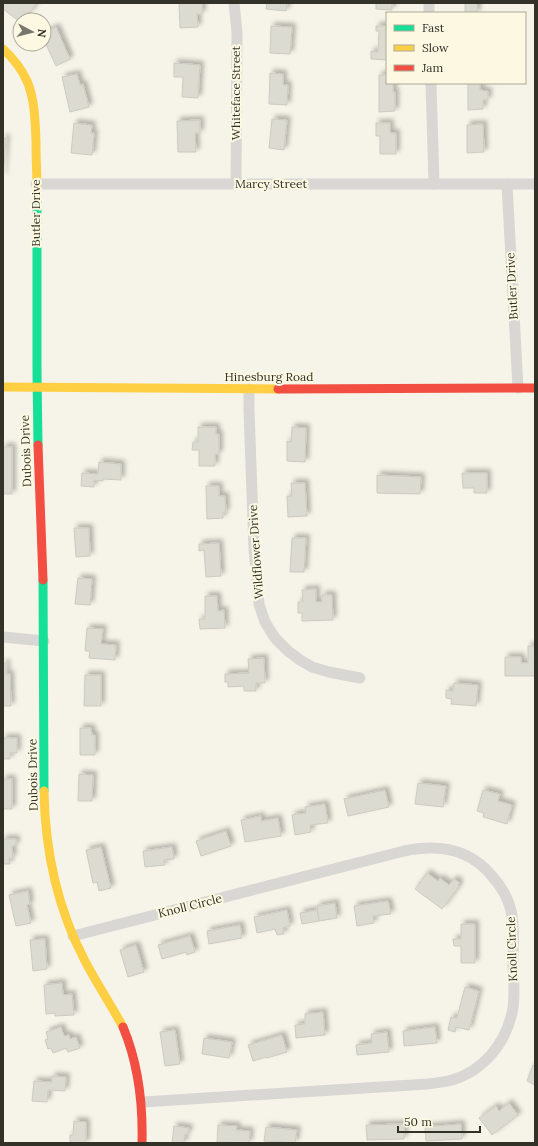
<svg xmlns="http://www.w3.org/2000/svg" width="538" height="1146" font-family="Lora,serif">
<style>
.building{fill:#dbdbd2;stroke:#cbcbc2;filter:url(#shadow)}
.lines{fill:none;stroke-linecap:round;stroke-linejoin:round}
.street{stroke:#d8d7d4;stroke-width:11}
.fast{stroke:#16e098;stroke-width:9}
.slow{stroke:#ffcf43;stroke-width:9}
.jam{stroke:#f24e42;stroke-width:9}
.labels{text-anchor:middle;stroke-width:4;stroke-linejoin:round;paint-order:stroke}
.street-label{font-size:12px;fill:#333229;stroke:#fcf8e2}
</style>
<defs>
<filter id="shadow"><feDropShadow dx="3.5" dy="-3.5" stdDeviation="2" flood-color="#0004"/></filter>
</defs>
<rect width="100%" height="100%" fill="#f6f4e8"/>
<g class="building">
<path d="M3,3h32l1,1 -6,9 -2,-1 -6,8h-2v2l-17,-13z"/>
<path d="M179,3h23v11h-5l1,13 -18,1z"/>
<path d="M267,3h20l-1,8 -20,-2z"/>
<path d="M376,3h16v7l-16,-1z"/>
<rect x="465" y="3" width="12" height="10"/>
<path d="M271,26l21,1 -2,27 -20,-1z"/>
<path d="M376,26h11v34l-16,-1v-8l7,1 1,-21h-3z"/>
<path d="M56,27l14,32 -14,7 -12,-26v-7z"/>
<path d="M174,63l26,2 -2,33 -16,-1 1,-20h-9z"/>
<path d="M270,73l13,1v11h5l-1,20 -18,-1z"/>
<path d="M77,74l3,11 3,-1 6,23 -19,5 -8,-35z"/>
<path d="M379,75h8v8h6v9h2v19l-16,1z"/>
<path d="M468,83h12v7h3v1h5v9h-5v9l-15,1z"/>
<path d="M272,119l15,1 -3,30 -15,-2z"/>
<path d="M200,120v13h-5l1,19h-18l-1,-31z"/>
<path d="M74,123l18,2 -1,8h3l-2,22 -21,-2z"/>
<path d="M376,123h14v10h6v21h-16v-18h-4z"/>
<path d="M483,124l1,28 -17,1v-28z"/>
<path d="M3,138h3l-3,39z"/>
<path d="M198,427h18v7h3v20h-4v12h-16v-16h-7l1,-8h5z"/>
<path d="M292,427l14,1 -1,34 -18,-1v-20l4,1z"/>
<rect x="3" y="447" width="9" height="47"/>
<path d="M99,462l22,2v16l-18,-1v2l-9,-1v7l-13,-1 1,-13 16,1z"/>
<path d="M462,473h25v20h-13v-5h-11z"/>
<path d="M377,475l44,2 -1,17 -43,-1z"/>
<path d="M291,483h14l2,33 -19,1 -1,-21h5z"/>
<path d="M206,486h13v10h6l1,16h-3v6l-16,1z"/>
<path d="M74,528h15l1,28 -14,1z"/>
<path d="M292,538h14l-2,34h-14z"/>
<path d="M219,543l2,33 -15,1 -2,-27 -5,1v-7z"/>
<path d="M78,578l14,1 -2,26 -15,-1z"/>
<path d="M316,589v13h6v-7h10l1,25 -31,1v-8h-4v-11h5l-1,-12z"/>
<path d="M205,596h12l1,15 6,-1 1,18 -25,1 -1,-10h6z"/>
<path d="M87,628l16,1 -2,15 15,1 -1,15 -26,-2 1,-7h-5z"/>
<path d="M528,646h7v30h-30v-19h16v6h7z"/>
<path d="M264,658l1,25h-9v8h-12v-5l-16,1v-5h-3v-8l24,-1 -1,-14z"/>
<path d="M3,663h3v11h4l1,32h-8z"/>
<path d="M85,675h16v31h-17z"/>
<path d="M454,683l24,2 -2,21 -25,-2 1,-5 -6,-1v-8l7,1z"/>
<path d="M80,728h11l1,7h3v20h-15z"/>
<path d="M3,738h14v15h-7v6h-7z"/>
<path d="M79,774l14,1 -1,26h-14z"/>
<rect x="3" y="779" width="9" height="30"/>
<path d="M418,783l28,3 -3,21 -28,-3z"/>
<path d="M385,790l4,17 -41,9 -4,-17z"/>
<path d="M483,790l17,4 -2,7 14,4 -5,19 -24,-7 1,-4 -7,-2z"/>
<path d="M325,804l3,19 -18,2 1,7 -16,3 -3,-20 14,-2 -1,-6z"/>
<path d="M261,816v5l17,-3 3,18 -36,6 -4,-22z"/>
<path d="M226,831l5,15 -30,10 -5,-15z"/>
<path d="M3,839h13v6l-4,1 1,12h-4l1,6h-7z"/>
<path d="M101,847l10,41 -12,3 -2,-9 -4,1 -7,-33z"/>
<path d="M172,847l2,12 -10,1 1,5 -20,2 -2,-16z"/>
<path d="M427,873l11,8 2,-3 9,7 5,-6 6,4 -2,2 1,1 -17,23 -27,-20z"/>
<path d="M28,891l2,13 -3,1 4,18 -15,3 -7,-31z"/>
<path d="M388,901l3,13 -18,2 1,7 -17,3 -3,-20z"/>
<path d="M335,903l2,15 -18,3 -2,-15z"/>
<path d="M287,910l3,16 -7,2 1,6 -7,1 -2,-6 -18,4 -3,-16z"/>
<path d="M317,910l2,11 -17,3 -2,-11z"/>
<path d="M461,924h14v39h-14v-17h-7l-1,-7h8z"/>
<path d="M240,925l2,13 -33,6 -2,-13z"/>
<path d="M190,936l5,16 -8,3 -1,-3 -24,7 -4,-14z"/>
<path d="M45,939l2,30 -14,2 -3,-31z"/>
<path d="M136,945l8,27 -16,5 -8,-27z"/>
<path d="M62,983l1,12 9,-1 2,21 -19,1v-3l-9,1 -2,-29z"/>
<path d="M465,987l14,4 -10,39 -13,-3 -1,5 -7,-2 3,-13 6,1z"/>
<path d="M323,1012l2,23 -29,3 -1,-13 10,-1v-10z"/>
<path d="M61,1027l3,9 5,-1 1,4 6,-2 4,11 -12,4 -2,-4 -13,5 -2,-5 -3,1 -3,-9 3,-1 -2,-7z"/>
<path d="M435,1027l2,16 -33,3 -1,-15z"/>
<path d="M175,1030l5,34 -15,2 -5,-34z"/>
<path d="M387,1032l2,20 -32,3 -1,-10 16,-2 -1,-9z"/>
<path d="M282,1035l5,17 -20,6 -1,-1 -13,4 -5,-16z"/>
<path d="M204,1038l28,4 -3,16 -27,-4z"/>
<path d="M533,1065l2,1v19l-8,-4z"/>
<path d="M52,1076l14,1 -1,14 -17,-1 -1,12 -15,-1 2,-20 18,1z"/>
<path d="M509,1103l9,12 -26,20 -13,-17 17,-12 3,5z"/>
<path d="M74,1121l12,1v21h-16v-8h3z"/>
<path d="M404,1124v15l-37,1 -1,-15z"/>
<path d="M461,1124l1,15 -36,2 -1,-14z"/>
<path d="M218,1125l19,1 -1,4 14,1 -1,12 -32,-1z"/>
<path d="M174,1126l15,2 -1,6h-3l-1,9h-12z"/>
<path d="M266,1127l31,3 -2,13 -31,-2z"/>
</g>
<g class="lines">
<g class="street">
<path d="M234,3l3,29 -1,152"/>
<path d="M429,3v10"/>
<path d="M431,83l3,101"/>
<path d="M36,184h499"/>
<path d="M507,184l11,204"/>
<path d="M249,389v21l5,139 5,55 6,18 10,16 13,13 12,9 12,7 17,5 31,6"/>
<path d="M3,637l41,4"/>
<path d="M73,936l331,-85c34,-7 65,-3 88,25 8,9 15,20 18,31 5,16 3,38 3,55 0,17 3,35 -1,51 -7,31 -29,58 -60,67 -8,2 -16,3 -24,4l-285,18"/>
</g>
<g class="fast">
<path d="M37,193v179l1,73"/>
<path d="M43,580l1,211"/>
</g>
<g class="slow">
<path d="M3,49c10,9 18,19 24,32 8,19 8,40 9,60 0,18 1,35 1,52"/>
<path d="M3,387l275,2"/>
<path d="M44,791c1,60 13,117 41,170 12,23 26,44 38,66"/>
</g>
<g class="jam">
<path d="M278,389l257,-1"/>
<path d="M38,445l5,135"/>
<path d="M123,1027c16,38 20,76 19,116"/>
</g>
</g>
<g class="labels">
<g class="street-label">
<text transform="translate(236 93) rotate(-90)" y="4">Whiteface Street</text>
<text x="271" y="188">Marcy Street</text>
<text transform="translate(36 213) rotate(-90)" y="4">Butler Drive</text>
<text transform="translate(512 286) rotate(-93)" y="4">Butler Drive</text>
<text x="269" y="381">Hinesburg Road</text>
<text transform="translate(26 451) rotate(-92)" y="4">Dubois Drive</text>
<text transform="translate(256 552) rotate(-94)" y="4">Wildflower Drive</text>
<text transform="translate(33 775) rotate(-91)" y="4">Dubois Drive</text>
<text transform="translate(190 906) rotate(-14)" y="4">Knoll Circle</text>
<text transform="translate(512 949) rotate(-92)" y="4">Knoll Circle</text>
</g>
</g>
<rect width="538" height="1146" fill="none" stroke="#333229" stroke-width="8"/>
<rect x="386" y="12" width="140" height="72" fill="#fcf8e2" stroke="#aca998"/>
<rect x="394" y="25" width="20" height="6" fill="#16e098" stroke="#aca998"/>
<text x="422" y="32" font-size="12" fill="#333229">Fast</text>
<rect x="394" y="45" width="20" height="6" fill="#ffcf43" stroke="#aca998"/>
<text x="422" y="52" font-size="12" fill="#333229">Slow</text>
<rect x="394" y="65" width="20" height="6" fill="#f24e42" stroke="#aca998"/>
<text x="422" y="72" font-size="12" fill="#333229">Jam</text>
<g transform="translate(32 32) rotate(97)"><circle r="19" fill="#fcf8e2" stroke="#aca998"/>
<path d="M0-3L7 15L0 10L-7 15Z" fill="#77766c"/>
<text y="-6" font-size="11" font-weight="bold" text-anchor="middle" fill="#333229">N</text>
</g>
<path d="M398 1126v6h82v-6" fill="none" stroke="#333229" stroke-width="2"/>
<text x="404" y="1126" font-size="12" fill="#333229" stroke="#fcf8e2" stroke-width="3" paint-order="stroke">50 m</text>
</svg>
